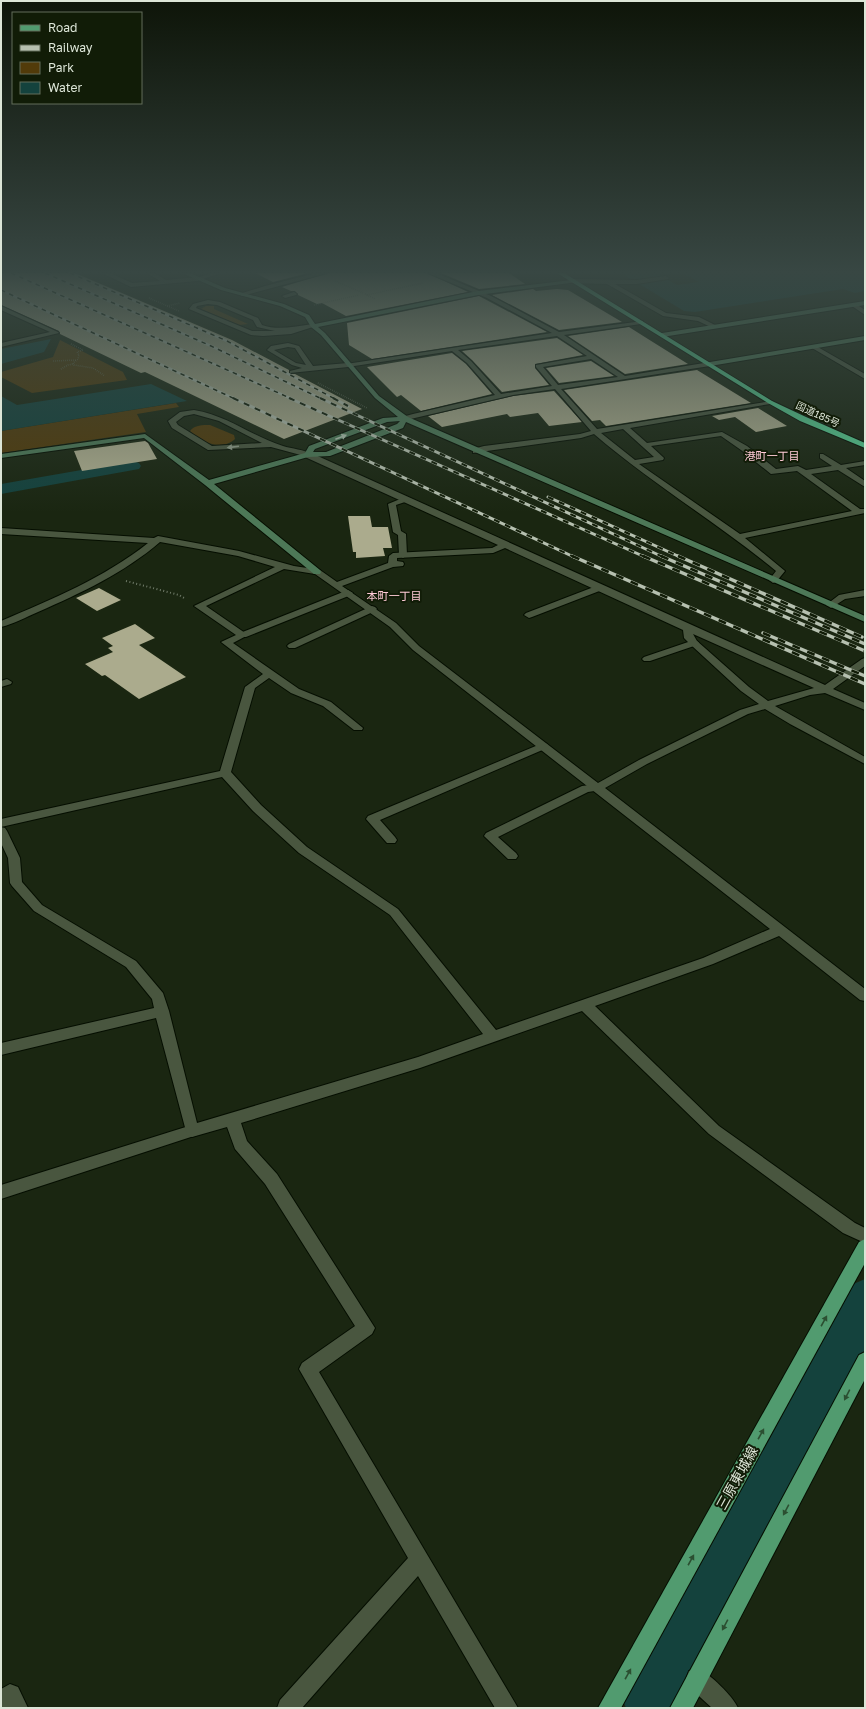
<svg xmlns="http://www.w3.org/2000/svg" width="866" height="1709" font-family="'Golos Text','Noto Sans JP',sans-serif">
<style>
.green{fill:#523b0a}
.water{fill:#14423d}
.pier{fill:#1a2611}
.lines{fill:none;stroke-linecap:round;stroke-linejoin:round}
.canal{fill:#14423d;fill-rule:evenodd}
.river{fill:#14423d;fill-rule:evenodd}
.building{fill:#abab8d}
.lane-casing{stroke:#050e00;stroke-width:2}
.street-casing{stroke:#050e00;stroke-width:2}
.secondary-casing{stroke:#050e00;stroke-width:2}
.primary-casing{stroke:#050e00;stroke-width:2}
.highway-casing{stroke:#050e00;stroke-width:2}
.path-far1{stroke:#707b69;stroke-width:1.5;stroke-dasharray:0.5 1.5;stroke-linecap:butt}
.path{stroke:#707b69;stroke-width:2;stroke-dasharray:1 2.5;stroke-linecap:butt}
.lane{fill:#49563f;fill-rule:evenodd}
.street{fill:#49563f;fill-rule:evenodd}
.secondary{fill:#4d7857;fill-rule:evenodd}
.primary{fill:#519b6f;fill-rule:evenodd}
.highway{fill:#56c98f;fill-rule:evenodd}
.rail-far2-casing{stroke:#b6c0b0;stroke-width:2.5}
.rail-far1-casing{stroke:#b6c0b0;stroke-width:3}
.rail-casing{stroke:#b6c0b0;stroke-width:3.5}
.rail-far2{stroke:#111c07;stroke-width:1.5;stroke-dasharray:4.5;stroke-linecap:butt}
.rail-far1{stroke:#111c07;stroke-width:2;stroke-dasharray:6;stroke-linecap:butt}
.rail{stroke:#111c07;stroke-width:2.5;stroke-dasharray:8;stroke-linecap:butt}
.oneway{fill:#b1c4b1}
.oneway2{fill:#929e8b}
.oneway3{fill:#2b4f31}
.labels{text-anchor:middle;stroke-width:4;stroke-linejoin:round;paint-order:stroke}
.far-street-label{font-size:10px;fill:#dce5d7;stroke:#111c07}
.far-neighbourhood-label{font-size:11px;fill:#fecad6;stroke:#111c07}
.near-street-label{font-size:14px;fill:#dce5d7;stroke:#111c07}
</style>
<rect width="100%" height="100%" fill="#1a2611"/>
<g class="green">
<path d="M206,306h8v3l34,15 -9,1 -38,-16z"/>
<path d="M60,340l63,32 4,8 -95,13 -31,-16v-5l52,-15z"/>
<path d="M176,403l3,4 -42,7 9,18 -145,21v-22z"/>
<path d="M210,425l24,10 1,4c-13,12 -34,4 -45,-8 4,-6 13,-6 20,-6z"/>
</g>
<g class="water">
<path d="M621,273h244v18l-10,2 -12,-4 -148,23 -11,-1z"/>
<path d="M51,339l-7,13 -43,12v-15z"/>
<path d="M151,384l36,17 -186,30v-35l16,9z"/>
</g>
<path class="pier" d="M656,273h27l16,9 -22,3z"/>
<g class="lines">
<path class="canal" d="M133,461l6,2 2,3 -2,3 -138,25v-10z"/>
<path class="river" d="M865,1279v89l-180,340h-59l-8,-20 11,-26 215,-374z"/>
</g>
<g class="building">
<path d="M1,273h74l157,67 57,30v4h6l67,35 -78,30 -139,-67 -4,1 -81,-39 -1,-3 -58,-26z"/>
<path d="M255,273h53l-35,9z"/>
<path d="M328,273h99l41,19 -122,24 -24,-13 -5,1 -19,-9 -3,-4h-4l-9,-4z"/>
<path d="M441,273h68l16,11 -46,5z"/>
<path d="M533,289l3,2 21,-2 11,1 54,32 -63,8 -67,-35z"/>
<path d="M479,296l68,36 -175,27 -23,-14 -2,-22z"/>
<path d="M629,327l19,12 40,25 -63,10 -57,-38z"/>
<path d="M557,338l26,17 -48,9v4l14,17 -47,7 -30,-32 -10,-9z"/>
<path d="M452,353l14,11 26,30 -71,17 -20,-16 -4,2 -30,-30z"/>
<path d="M591,361l23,15 -55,7 -13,-15z"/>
<path d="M697,370l54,33 -145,23 -6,-6 -8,1 -28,-31z"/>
<path d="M554,391l28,31 -33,4 -11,-13 -28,4 -3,-3 -65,13 -14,-11 85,-20z"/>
<path d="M758,408l29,18 -31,6 -21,-15 -16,3 -7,-4z"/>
<path d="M145,441l3,2 9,16 -75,12 -8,-20z"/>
<path d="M348,516h22l2,11h16l4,21h-9l2,8 -29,2v-6h-3z"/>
<path d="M99,588l22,12 -24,11 -21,-13z"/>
<path d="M135,624l20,14 -16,7 47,32 -47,22 -34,-24 -3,1 -17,-12 28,-12 -5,-4 5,-2 -11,-8z"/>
</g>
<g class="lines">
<g class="lane-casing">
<g id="lane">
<path d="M102,273h8l22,10 28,-2 -13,-8h7l12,7 31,-3 3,2 -3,2 -66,6z"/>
<path d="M666,276l3,2 -1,1 -31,5h-22l51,29 33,4 18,9v2h-4l-15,-7 -35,-5 -56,-32 -37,-1 -3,-2 3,-2 67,1z"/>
<path d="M294,292l3,2 -1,1 -11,3 -3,-2z"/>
<path d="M208,300l12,2 38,16 4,7c16,6 34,1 51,-1l3,2 -25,8 -28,2 -12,-1 -62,-26 4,-5zM208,304l9,1 36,15 4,7 18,4h-23l-56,-23 1,-2z"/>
<path d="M288,343l11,3 14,20 35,-3 3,2 -3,2 -58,6v-2l12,-3 -10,-3 -25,-15 4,-4zM288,347l7,1 11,17 -10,-2 -22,-13z"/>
<path d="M194,410c35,6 57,26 89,36 8,3 22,3 29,9l-4,2 -37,-10 -63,3 -36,-22 -4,-7 12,-9zM194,414l25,7 43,22 -50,3 -34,-21 -2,-3 8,-6z"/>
<path d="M405,497h3v4l-12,4 5,26 5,3 1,21 -4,3 -4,-3 -1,-20 -5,-3 -5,-28z"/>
<path d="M599,585l3,1 2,2 -2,2 -70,27 -3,1 -5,-3 2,-2z"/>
<path d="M348,590l5,3 -2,2 -105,42h-6l-2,-2 2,-2z"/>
<path d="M372,606l3,1 2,2 -2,2 -80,37h-6l-2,-2 2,-2z"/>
<path d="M694,640l3,1 2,2 -2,2 -47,16h-6l-2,-2 2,-2z"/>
<path d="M7,679l5,3 -1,2 -10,3v-6z"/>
<path d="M543,743l4,1 1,2 -1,2 -167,72 15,17 2,3 -2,3h-8l-21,-24 2,-3z"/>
<path d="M597,784l4,2 2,2 -2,2 -13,2 -90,45 18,16 2,3 -2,3h-8l-24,-23 2,-3 96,-47z"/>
<path d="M192,1125l5,2 3,4 -3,4 -196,64v-14z"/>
</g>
</g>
<g class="street-casing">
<g id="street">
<path d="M211,273h10l-24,8 -3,-2z"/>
<path d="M316,273h11l-85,23 -3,-2 26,-8z"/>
<path d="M428,273h8l55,23 68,36 84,-11v2l-2,1 -77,11 61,41 85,-14 3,2 -3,2 -149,23 36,40 175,-28 1,1 -3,2 -140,24 17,15 75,-11 25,14 29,23 22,-3 8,4 26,-4 -12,-8v-4h3l18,11 24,-4v4l-19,3 19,13v6l-27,-17 -27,4 49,35h5v4l-120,25 40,33 -9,11 -3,1 -4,-3 7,-9c-58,-48 -124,-87 -182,-137l-13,4 -108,15v-4l11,-3 96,-12 11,-3 -36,-42 -42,6 -111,26v-4l11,-3 82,-19 -28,-32 -15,-12 -104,16 -3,-2 1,-1 206,-31 -65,-35zM557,336l30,20 -51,9v2l16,19 -51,8 -30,-33 -13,-11zM591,359l27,18 -60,8 -15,-18zM623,429l31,28 -19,3 -34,-27zM721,436l20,14 30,24 26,-3 55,40 -112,23 -101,-70 24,-4 1,-2 -13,-12z"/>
<path d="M852,304h4l9,6v5l-13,-9z"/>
<path d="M1,306l57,26 1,1 -58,14v-4l49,-11 -49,-22z"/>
<path d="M812,346h4l49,28v5l-53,-31z"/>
<path d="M305,453h6l514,232 37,-26 3,-1v8l-32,23 32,14v7l-40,-17 -15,2 -35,11 90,51v7l-75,-40 -25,-15 -17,5 -101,50 -42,24 260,201v12l-5,-1 -81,-64 -66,28 -118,42 124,120 136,97 10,5v15l-22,-10 -134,-99 -127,-123 -162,57 -179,55 6,18 30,33 98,154 -3,6 -53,38 199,336h-23l-77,-132 -116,132h-25l3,-8 128,-142 -109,-189 3,-6 53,-37 -90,-142 -30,-35 -8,-22 -35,10 -5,-2 -31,-117 -155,37v-12l153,-35 -2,-9 -26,-32 -92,-56 -22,-25 -2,-3 -2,-25 -7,-15v-16l4,1 2,3 13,27 2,24 20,23 94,56 27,32 6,18 28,112 221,-66 65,-23 -93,-119 -91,-62 -46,-42 -31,-34 -221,50v-8l219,-48 25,-84 18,-13 -42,-32 15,-7 -42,-29 81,-39 -37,-11 -78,-14c-36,31 -79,51 -122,70 -12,5 -24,12 -37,15v-6c51,-22 103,-43 147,-78l-147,-9v-6l153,10 4,-2 81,15 55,15 26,4 17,12 51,-19 1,-7 4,-3 99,-5 6,-3 -193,-88zM505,548l178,82 1,8 7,7 50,46 18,13 -19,6 -101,50 -41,23 -179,-137 -23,-23 -54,-37 51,-19 10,-1 1,-2 -1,-2 -6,-1v-3l96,-5zM284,569l31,5 75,53 23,23 357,279 -67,29 -207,72 -98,-121 -91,-62 -46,-42 -30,-33 24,-84 14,-10 22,15 32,13 31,24h8l1,-2 -32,-26 -32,-13 -66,-46 15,-8 -42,-29zM693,634l121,54 -46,13 -19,-14 -52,-46z"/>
<path d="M865,590v6l-20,3 -14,9 -5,-3 13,-10z"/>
<path d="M697,1668c13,6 35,27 41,40h-26l-23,-21 -3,-8 3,-8z"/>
<path d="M10,1684l8,3 10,21h-27v-19z"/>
</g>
</g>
<g class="secondary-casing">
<g id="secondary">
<path d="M182,273h8l35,15 59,16 25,11 6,9 163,-33 94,-11 1,1 -3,2 -92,12 -160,32 7,6 54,63 29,21 457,199v6l-459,-200 -3,6 -73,28 -22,1 -94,27 106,86 1,2 -1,2h-6l-109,-89 -61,-47 -143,20v-4l144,-20 64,46 96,-27 4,-7 74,-28 15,-1 -23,-19 -54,-63 -10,-8 -6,-10 -25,-11 -59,-16zM400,421l-3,3 -71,28h-13l2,-3 72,-27z"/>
<path d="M865,301v4l-203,32 -3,-2 3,-2z"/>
<path d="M865,336v4l-155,26 -3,-2 3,-2z"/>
</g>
</g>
<g class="primary-casing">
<g id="primary">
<path d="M865,1239v24l-244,445h-23l261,-466z"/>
<path d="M865,1352v27l-172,329h-23l189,-353z"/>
</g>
</g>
<g class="highway-casing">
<path id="highway" d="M557,273h7l208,128 34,16 59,26v5l-65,-27 -32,-18z"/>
</g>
<g class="path-far1">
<path d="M335,281l28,12"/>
<path d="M365,294l10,5"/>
<path d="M367,295l56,-12"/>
<path d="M149,298l30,13"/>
<path d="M314,305l45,-10"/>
<path d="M167,306l13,-3"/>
<path d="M71,344l12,6 -6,2 2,3 -1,4 -5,4 1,2 19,3 12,8"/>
<path d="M53,361l23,-1"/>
<path d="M61,369l7,-4 6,-1"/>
<path d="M318,383l49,25"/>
</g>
<path class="path" d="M126,581l53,14 7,4"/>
<use href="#lane" class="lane"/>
<use href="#street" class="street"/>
<use href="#secondary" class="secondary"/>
<use href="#primary" class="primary"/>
<use href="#highway" class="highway"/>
<g class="rail-far2-casing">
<g id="rail-far2">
<path d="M11,273l281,126"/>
<path d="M45,273l166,73 111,53"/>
<path d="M70,273l157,68 108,58"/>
<path d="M1,290l234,109"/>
</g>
</g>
<g class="rail-far1-casing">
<g id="rail-far1">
<path d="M233,398l341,159"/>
<path d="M289,398l356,159"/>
<path d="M320,398l343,159"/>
<path d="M333,398l15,8"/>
<path d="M548,497l132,60"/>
</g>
</g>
<g class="rail-casing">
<g id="rail">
<path d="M572,556l293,128"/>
<path d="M643,556l222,95"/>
<path d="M661,556l204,88"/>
<path d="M678,556l184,81"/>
<path d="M763,633l102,43"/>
</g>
</g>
<use href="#rail-far2" class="rail-far2"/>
<use href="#rail-far1" class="rail-far1"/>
<use href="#rail" class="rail"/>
</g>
<defs><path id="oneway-solid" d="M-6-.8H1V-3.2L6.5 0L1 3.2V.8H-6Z"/></defs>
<use class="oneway" href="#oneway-solid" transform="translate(341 437) rotate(-21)"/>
<use class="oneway2" href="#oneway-solid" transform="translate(233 447) rotate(173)"/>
<g class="oneway3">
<use href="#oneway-solid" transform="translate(824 1321) rotate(-61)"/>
<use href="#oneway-solid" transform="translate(847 1395) rotate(117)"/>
<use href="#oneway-solid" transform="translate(761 1434) rotate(-61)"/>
<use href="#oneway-solid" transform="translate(786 1510) rotate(118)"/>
<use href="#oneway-solid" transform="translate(691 1560) rotate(-61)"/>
<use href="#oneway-solid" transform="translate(725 1625) rotate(118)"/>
<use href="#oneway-solid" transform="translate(628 1674) rotate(-61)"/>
</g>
<linearGradient id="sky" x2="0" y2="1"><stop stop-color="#0e1509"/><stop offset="0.53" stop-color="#384743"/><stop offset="1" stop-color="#384743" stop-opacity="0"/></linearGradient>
<rect width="866" height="513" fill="url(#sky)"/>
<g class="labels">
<g class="far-street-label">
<text transform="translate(818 414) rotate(25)" y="4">国道185号</text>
</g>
<g class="far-neighbourhood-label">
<text x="772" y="460">港町一丁目</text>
<text x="394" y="600">本町一丁目</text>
</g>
<g class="near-street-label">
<text transform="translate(737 1478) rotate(-61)" y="5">三原東城線</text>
</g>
</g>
<rect width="866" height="1709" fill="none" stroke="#dce5d7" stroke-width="4"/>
<rect x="12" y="12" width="130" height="92" fill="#111c07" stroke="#626c5a"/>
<rect x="20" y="25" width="20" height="6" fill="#519b6f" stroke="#626c5a"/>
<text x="48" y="32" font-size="12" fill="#dce5d7">Road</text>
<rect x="20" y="45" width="20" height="6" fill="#b6c0b0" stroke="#626c5a"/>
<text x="48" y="52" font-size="12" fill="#dce5d7">Railway</text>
<rect x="20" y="62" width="20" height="12" fill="#523b0a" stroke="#626c5a"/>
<text x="48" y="72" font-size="12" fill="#dce5d7">Park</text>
<rect x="20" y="82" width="20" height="12" fill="#14423d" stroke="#626c5a"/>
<text x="48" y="92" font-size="12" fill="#dce5d7">Water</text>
</svg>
